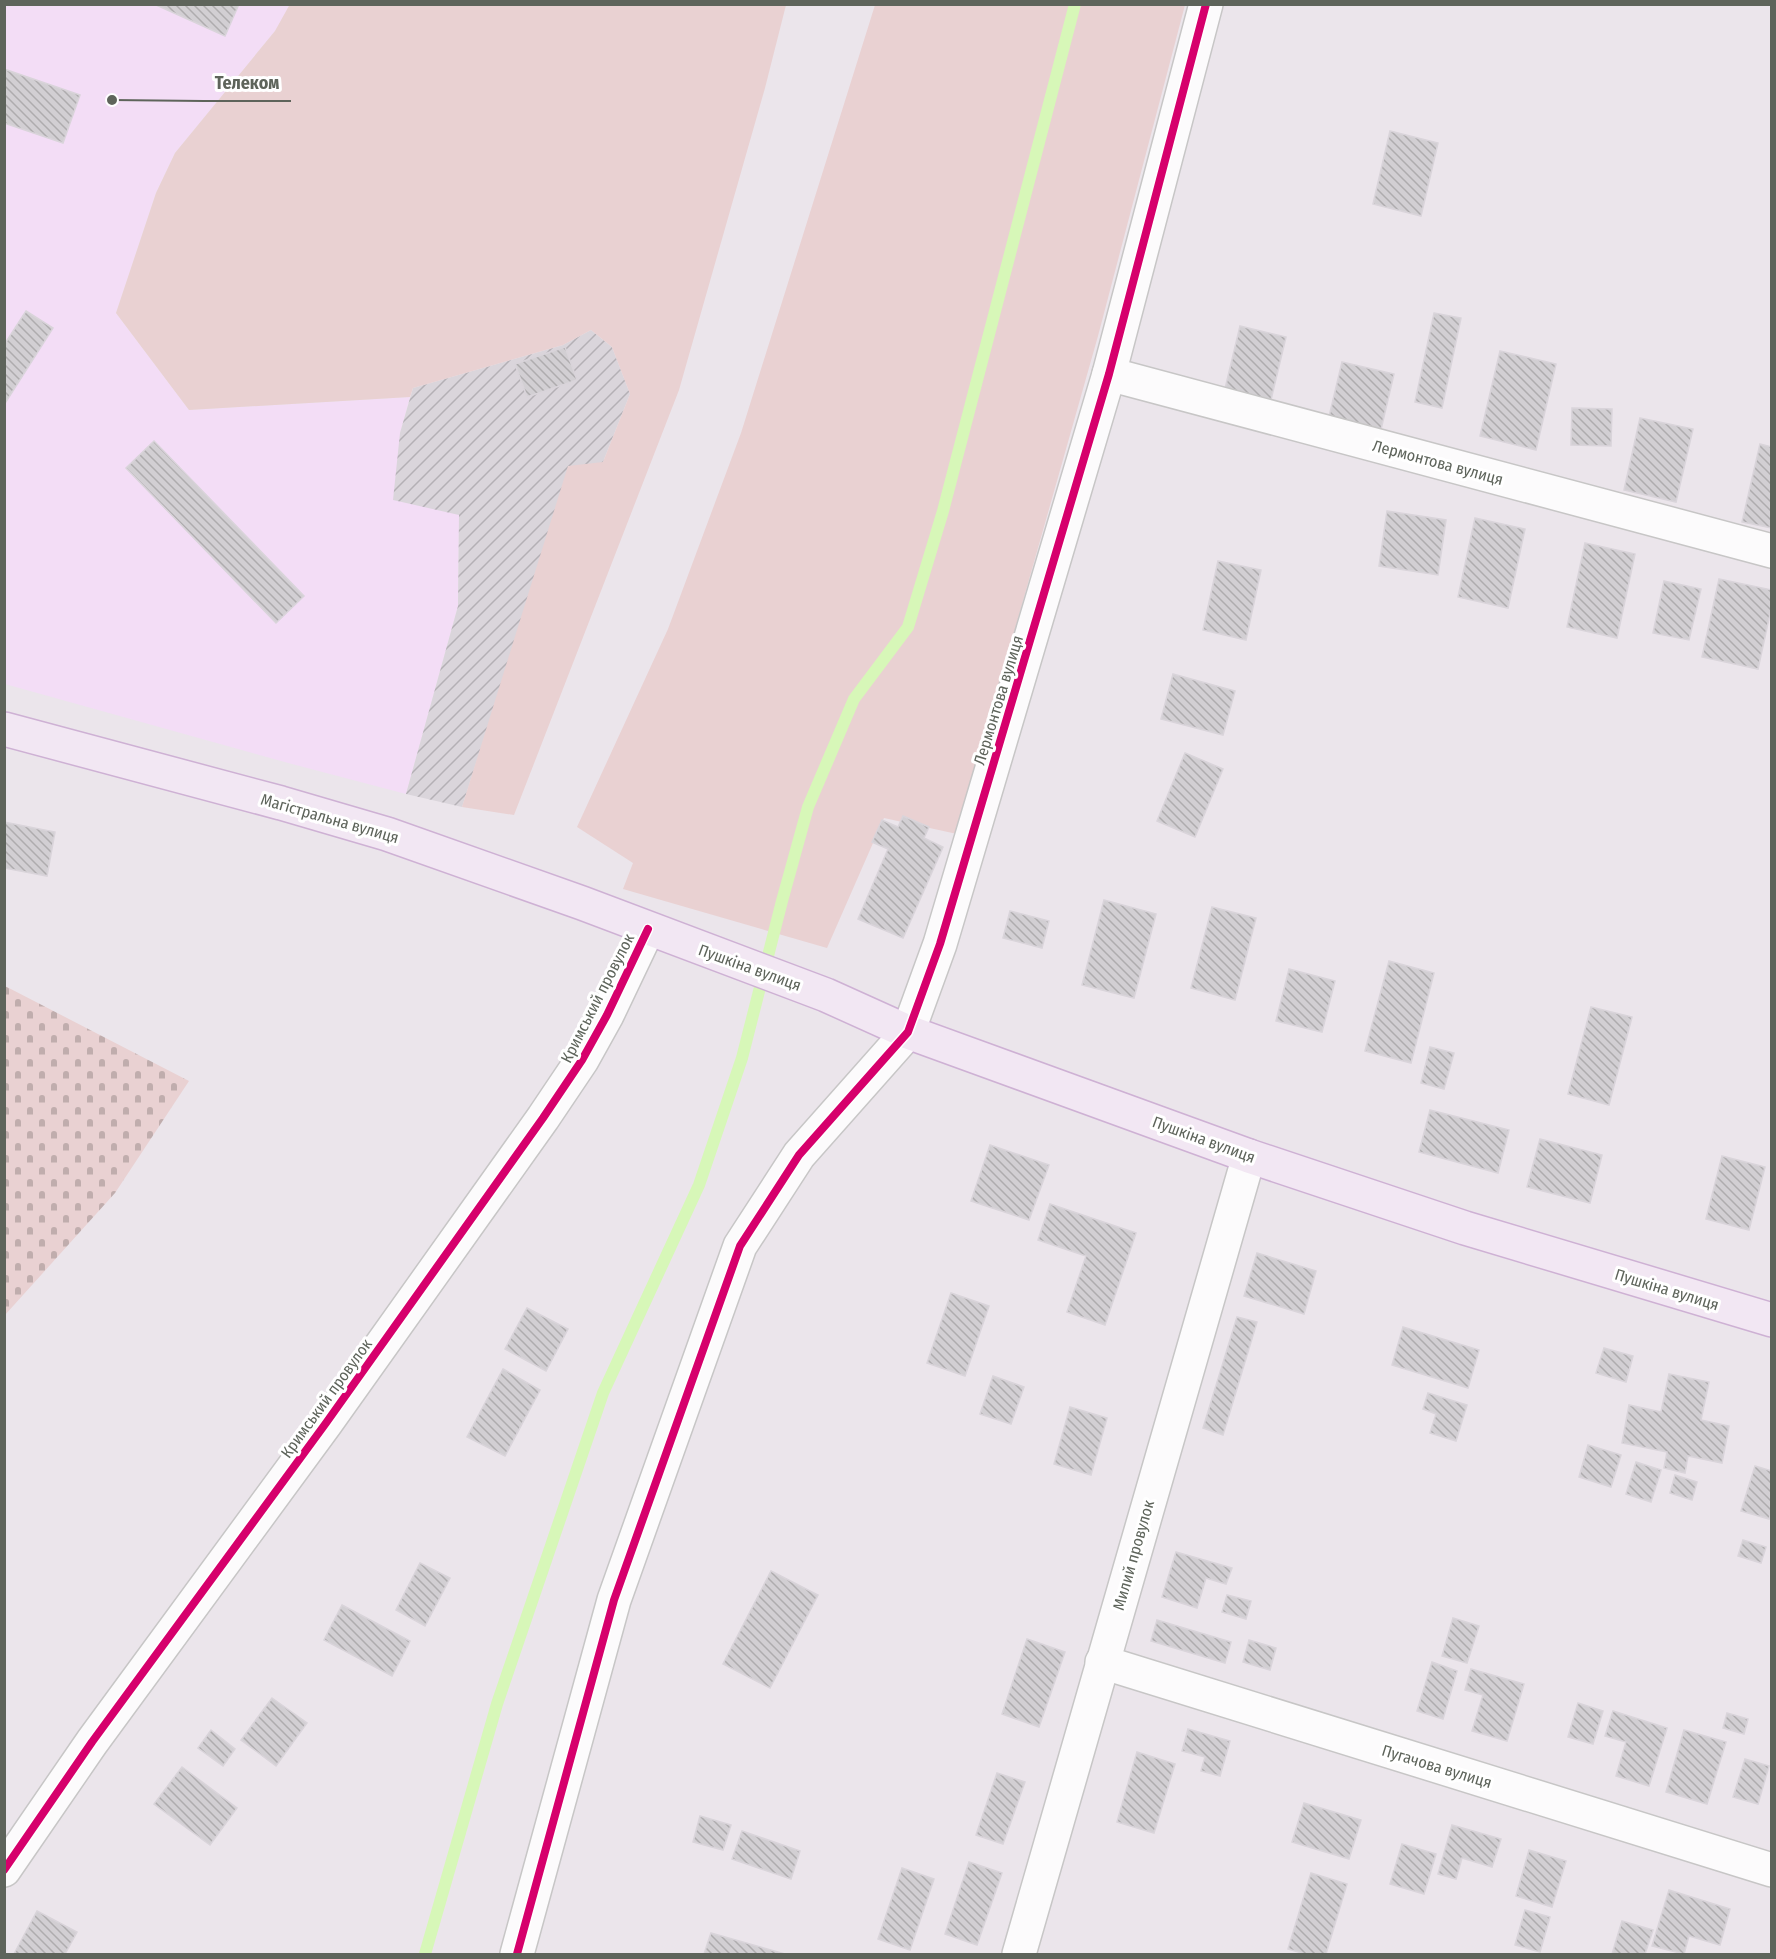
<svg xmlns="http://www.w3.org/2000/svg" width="1776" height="1959" font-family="'Fira Sans Condensed',sans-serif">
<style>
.commercial{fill:#f3ddf6}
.industrial{fill:url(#industrial-furrows)}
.grass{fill:#e9d1d2}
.cemetery{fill:url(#cemetery-stones)}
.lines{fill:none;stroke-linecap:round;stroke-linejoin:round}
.stream{stroke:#d7f7b8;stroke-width:12}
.building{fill:url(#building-back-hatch);stroke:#d9d4da;stroke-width:1.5}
.minor-casing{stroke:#c7c6c6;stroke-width:36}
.major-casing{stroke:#ceb1d4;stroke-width:36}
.minor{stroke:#fcfbfc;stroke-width:33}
.major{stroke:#f2e7f3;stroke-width:33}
.cycleway-casing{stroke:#fff;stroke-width:11}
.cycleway{stroke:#d6006c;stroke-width:8}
.labels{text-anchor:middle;stroke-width:6;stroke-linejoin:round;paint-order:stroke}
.street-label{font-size:16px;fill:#5e645b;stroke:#fff}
.leader{fill:none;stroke:#5e645b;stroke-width:2}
.callout-dot{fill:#5e645b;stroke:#fff;stroke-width:2}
.callout-label{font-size:18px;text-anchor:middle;font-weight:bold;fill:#5e645b;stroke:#fff;stroke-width:6;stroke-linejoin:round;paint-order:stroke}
</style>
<defs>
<pattern id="industrial-furrows" width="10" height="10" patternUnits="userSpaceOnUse" patternTransform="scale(1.5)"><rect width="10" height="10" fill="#dad5db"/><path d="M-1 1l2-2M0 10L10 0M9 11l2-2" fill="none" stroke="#b4b0b5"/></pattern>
<pattern id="cemetery-stones" width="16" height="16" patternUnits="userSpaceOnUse" patternTransform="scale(1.5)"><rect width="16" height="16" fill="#e9d1d2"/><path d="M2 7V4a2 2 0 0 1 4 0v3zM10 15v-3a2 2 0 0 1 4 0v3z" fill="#c0adad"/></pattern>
<pattern id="building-back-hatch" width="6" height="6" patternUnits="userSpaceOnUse" patternTransform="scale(1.5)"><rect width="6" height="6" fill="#d2cfd3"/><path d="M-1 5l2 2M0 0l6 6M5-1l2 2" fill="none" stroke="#aeacae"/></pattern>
</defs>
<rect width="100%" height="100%" fill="#ebe5eb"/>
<path class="commercial" d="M4,5h286l-15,26 -100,122 -19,40 -40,120 73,97 221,-13 -10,36 59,82 -1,91 -52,188 -114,-30 -287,-80z"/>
<path class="industrial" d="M591,330l21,17 18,47 -27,68 -95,201 -46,144 -56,-13 52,-188 1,-91 -66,-15 7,-67 13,-45 150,-43z"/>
<g class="grass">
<path d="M290,4l496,1 -21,83 -86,302 -165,425 -52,-8 106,-341 35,-4 27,-68 -18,-47 -21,-17 -28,15 -150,43 -3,9 -221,13 -73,-97 40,-120 19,-40 100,-122z"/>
<path d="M875,5h310l-87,331 -141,498 -73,-16 -57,130 -204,-59 10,-26 -56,-36 91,-198 73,-196z"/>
</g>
<path class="cemetery" d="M5,986l184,95 -74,112 -110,122z"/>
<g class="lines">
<path class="stream" d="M425,1954l72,-250 106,-311 96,-208 43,-127 40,-157 26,-94 46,-108 54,-72 35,-116 132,-507"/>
</g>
<g class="building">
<path d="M154,4h85l-14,32z"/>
<path d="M4,69l76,26 -17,48 -59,-20z"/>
<path d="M1390,131l48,12 -17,73 -48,-12z"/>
<path d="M26,311l27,17 -49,77v-60z"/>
<path d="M1434,313l27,5 -19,90 -27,-6z"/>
<path d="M1240,326l46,11 -16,67 -46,-11z"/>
<path d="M565,347l12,33 -50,17 -12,-33z"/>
<path d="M1500,351l56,13 -20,86 -56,-14z"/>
<path d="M1342,362l52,12 -15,64 -52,-13z"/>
<path d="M1572,408l40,1 -1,37 -40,-1z"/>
<path d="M1640,418l53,11 -17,73 -52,-12z"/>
<path d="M154,441l150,155 -28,27 -150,-155z"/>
<path d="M1760,444l12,3v81l-30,-6z"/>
<path d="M1387,511l59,9 -8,55 -59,-9z"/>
<path d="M1475,518l50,11 -17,79 -50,-11z"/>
<path d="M1585,543l50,11 -18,84 -50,-11z"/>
<path d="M1218,561l43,9 -15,70 -43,-10z"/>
<path d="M1719,579l53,11v15l-14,64 -56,-12z"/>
<path d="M1664,581l37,8 -12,51 -36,-7z"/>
<path d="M1173,674l62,17 -12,44 -62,-16z"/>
<path d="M1185,753l38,16 -28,68 -38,-16z"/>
<path d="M903,816l26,11 -5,11 19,9 -40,91 -45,-19 30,-70 -16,-7 10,-22 16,7z"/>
<path d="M4,822l51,10 -8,44 -43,-8z"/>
<path d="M1104,900l52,14 -22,84 -52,-13z"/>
<path d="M1212,907l44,11 -21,82 -44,-12z"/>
<path d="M1010,911l39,10 -7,27 -39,-10z"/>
<path d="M1389,961l45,12 -23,90 -46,-12z"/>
<path d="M1289,969l46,12 -13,51 -46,-11z"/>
<path d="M1591,1007l41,10 -23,88 -41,-11z"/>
<path d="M1430,1047l24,6 -10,36 -23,-6z"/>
<path d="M1430,1110l79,20 -11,43 -79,-21z"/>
<path d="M1540,1139l62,16 -12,48 -63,-16z"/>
<path d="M990,1145l59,20 -20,55 -58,-19z"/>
<path d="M1722,1156l43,11 -16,63 -43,-11z"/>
<path d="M1050,1204l86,29 -31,92 -38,-13 19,-56 -48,-16z"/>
<path d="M1257,1253l59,18 -12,43 -60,-18z"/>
<path d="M951,1293l38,13 -24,70 -38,-13z"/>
<path d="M527,1308l41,21 -22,42 -41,-22z"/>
<path d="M1237,1317l20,5 -34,113 -20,-7z"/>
<path d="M1403,1327l76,23 -11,38 -76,-23z"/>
<path d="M1604,1348l29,8 -7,26 -30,-9z"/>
<path d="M503,1369l37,21 -35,66 -38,-19z"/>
<path d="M1669,1374l40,8 -8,38 28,6 -7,37 -34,-7 -3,17 -21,-5 3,-16 -45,-9 7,-38 32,7z"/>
<path d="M993,1376l31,11 -13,37 -31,-10z"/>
<path d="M1428,1393l39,12 -11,36 -26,-8 6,-19 -13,-5z"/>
<path d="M1070,1407l37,11 -16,57 -37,-11z"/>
<path d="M1588,1445l33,10 -10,32 -32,-10z"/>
<path d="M1636,1462l25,8 -10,32 -25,-8z"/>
<path d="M1755,1466l17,5v38l-3,10 -28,-8z"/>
<path d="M1675,1475l22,7 -5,18 -22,-7z"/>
<path d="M1743,1540l23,7 -5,16 -23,-7z"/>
<path d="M1176,1552l56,16 -6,16 -20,-6 -9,30 -35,-11z"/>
<path d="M420,1563l30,15 -25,48 -29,-16z"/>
<path d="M771,1571l47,24 -48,93 -47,-24z"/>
<path d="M1227,1595l24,6 -5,18 -24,-7z"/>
<path d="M342,1605l68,36 -18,35 -68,-36z"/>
<path d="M1453,1618l26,8 -12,37 -25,-7z"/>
<path d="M1157,1620l74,22 -6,21 -74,-22z"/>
<path d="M1027,1639l38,13 -26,75 -37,-13z"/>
<path d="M1249,1640l27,8 -6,22 -27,-8z"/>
<path d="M1432,1662l25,9 -14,48 -26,-8z"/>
<path d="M1471,1669l53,15 -17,57 -35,-10 11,-36 -18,-5z"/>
<path d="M272,1698l35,25 -31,43 -35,-26z"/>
<path d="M1578,1703l25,8 -10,33 -25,-7z"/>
<path d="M1613,1711l54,17 -18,58 -33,-10 10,-34 -21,-6z"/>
<path d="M1727,1713l21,6 -4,15 -21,-6z"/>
<path d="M1188,1729l42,12 -10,35 -19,-5 4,-14 -23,-6z"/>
<path d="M211,1730l24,19 -12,17 -25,-18z"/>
<path d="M1684,1730l42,12 -19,62 -41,-12z"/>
<path d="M1137,1752l38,12 -21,69 -37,-11z"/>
<path d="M1745,1759l24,7 -11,38 -25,-7z"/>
<path d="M182,1767l55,41 -27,37 -56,-41z"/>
<path d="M997,1773l28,9 -22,62 -27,-9z"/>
<path d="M1304,1803l57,17 -12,39 -57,-17z"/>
<path d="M700,1816l31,9 -8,25 -30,-8z"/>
<path d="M1452,1825l49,14 -9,28 -30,-9 -6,21 -18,-5z"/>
<path d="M742,1831l58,20 -9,28 -59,-20z"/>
<path d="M1402,1844l34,10 -12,40 -34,-10z"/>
<path d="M1529,1850l37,11 -14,46 -36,-11z"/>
<path d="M969,1862l33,11 -25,72 -32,-11z"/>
<path d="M902,1868l32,11 -24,71 -32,-11z"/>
<path d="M1311,1873l36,11 -21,70h-21l-17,-5z"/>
<path d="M1669,1890l61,19 -10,36 -31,-9 -5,18 -32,-8z"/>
<path d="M1525,1910l25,7 -10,35 -25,-7z"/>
<path d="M37,1911l40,21 -12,22h-51z"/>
<path d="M1622,1921l31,9 -8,24h-33z"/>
<path d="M711,1933l74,21h-81z"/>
</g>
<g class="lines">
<g class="minor-casing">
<g id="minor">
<path d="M1109,374l663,177"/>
<path d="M1102,1662l670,208"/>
<path d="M4,1870l88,-128 234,-319 217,-305 39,-58 25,-45 41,-86"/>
<path d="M517,1954l97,-354 126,-354 59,-91 109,-123 32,-88 169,-570 97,-370"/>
<path d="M1019,1954l230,-798"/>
</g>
</g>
<g class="major-casing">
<path id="major" d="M4,729l277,74 106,31 195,69 244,92 82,37 341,124 216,72 307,92"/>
</g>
<use href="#minor" class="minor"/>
<use href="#major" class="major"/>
<g class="cycleway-casing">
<g id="cycleway">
<path d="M4,1870l88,-128 234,-319 217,-305 39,-58 25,-45 41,-86"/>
<path d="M517,1954l97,-354 126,-354 59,-91 109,-123 32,-88 169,-570 97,-370"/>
</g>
</g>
<use href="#cycleway" class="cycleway"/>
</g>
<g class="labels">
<g class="street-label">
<text transform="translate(1438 462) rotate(15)" y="6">Лермонтова вулиця</text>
<text transform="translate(998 700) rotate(-73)" y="6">Лермонтова вулиця</text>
<text transform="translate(330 818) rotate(16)" y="6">Магістральна вулиця</text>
<text transform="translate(750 967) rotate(20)" y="6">Пушкіна вулиця</text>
<text transform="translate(597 998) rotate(-63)" y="6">Кримський провулок</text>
<text transform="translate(1204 1139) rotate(20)" y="6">Пушкіна вулиця</text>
<text transform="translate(1667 1289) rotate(17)" y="6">Пушкіна вулиця</text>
<text transform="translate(326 1398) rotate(-54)" y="6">Кримський провулок</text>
<text transform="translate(1133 1555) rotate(-74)" y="6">Милий провулок</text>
<text transform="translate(1437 1766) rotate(17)" y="6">Пугачова вулиця</text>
</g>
</g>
<path class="leader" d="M112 100L203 101H291"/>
<circle class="callout-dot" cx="112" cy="100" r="6"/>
<g class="callout-label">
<text x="247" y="89">Телеком</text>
</g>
<rect width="1776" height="1959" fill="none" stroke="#5e645b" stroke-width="12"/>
</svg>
